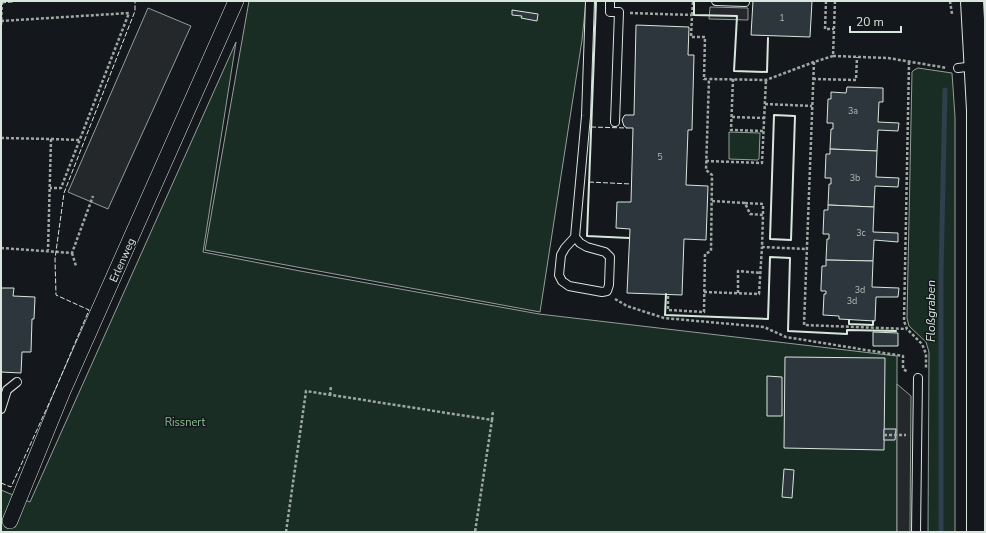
<svg xmlns="http://www.w3.org/2000/svg" width="986" height="533" font-family="'Nunito Sans',sans-serif">
<style>
.green{fill:#1a2d24;stroke:#939e99}
.parking{fill:#24282b;stroke:#939e99}
.lines{fill:none;stroke-linecap:round;stroke-linejoin:round}
.stream{stroke:#2f3f4d;stroke-width:5}
.building{fill:#2c363c;stroke:#d8e6dc}
.service-casing{stroke:#d8e6dc;stroke-width:10}
.minor-casing{stroke:#d8e6dc;stroke-width:16}
.secondary-casing{stroke:#d8e6dc;stroke-width:24}
.path{stroke:#9da8a2;stroke-width:2.5;stroke-dasharray:3 2;stroke-linecap:butt}
.service{stroke:#14181c;stroke-width:8}
.minor{stroke:#14181c;stroke-width:15}
.secondary{stroke:#14181c;stroke-width:22}
.fence{stroke:#d8e6dc;stroke-width:1;stroke-dasharray:5 2;stroke-linecap:butt}
.wall{stroke:#d8e6dc;stroke-width:2}
.labels{text-anchor:middle;stroke-width:3;stroke-linejoin:round;paint-order:stroke}
.number-label{font-size:9px;fill:#adbab4}
.street-label{font-size:11px;fill:#d8e6dc;stroke:#14181c}
.park-label{font-size:11px;fill:#8ac095;stroke:#14181c}
.water-label{font-size:12px;font-style:italic;fill:#d8e6dc;stroke:#14181c}
</style>
<rect width="100%" height="100%" fill="#14181c"/>
<g class="green">
<path d="M249,1h337l-4,39 -42,272 -335,-62z"/>
<path d="M236,42l-33,210 97,19 239,43 358,42v176h-896v-42l29,12z"/>
<path d="M918,68l34,5 3,44v415h-27l1,-180 -3,-10 -17,-16 -2,-8 5,-246 2,-2z"/>
<path d="M729,132l31,1 -1,26 -1,1 -29,-1z"/>
</g>
<g class="parking">
<path d="M710,7l38,1v12l-39,-1z"/>
<path d="M148,8l43,18 -83,183 -40,-17z"/>
<path d="M897,384l14,12 -1,136h-13z"/>
</g>
<g class="lines">
<path class="stream" d="M941,532v-258l4,-184"/>
</g>
<g class="building">
<path d="M753,1h59l-2,36 -59,-2z"/>
<path d="M512,10l26,4 -1,7 -16,-3 1,-2 -10,-1z"/>
<path d="M636,25l53,2 -1,28h6l-2,75h-4l-2,55 22,1 -2,54 -22,-1 -2,56 -55,-2 3,-64 -14,-1 1,-26h14l2,-74h-6l-3,-2 -2,-6 2,-4 1,-1h9z"/>
<path d="M847,87l36,1v14h-4l-1,20 21,1 -1,8 -20,-1 -1,21 -47,-2 1,-20h2v-6h-6l1,-24h3v-7l15,1z"/>
<path d="M830,149l47,2 -1,26 23,1 -1,9 -23,-1 -1,21 -46,-2 1,-21h2v-6h-6l1,-24h4z"/>
<path d="M828,205l46,2 -1,25 25,1v9l-24,-2 -1,21 -47,-1 1,-21h2v-5h-6l1,-24h4z"/>
<path d="M826,260l47,1 -1,26 27,1 -1,9h-22l-1,24 -36,-2v-3l-16,-1 1,-21h2v-3h-5v-4l1,-21h4z"/>
<path d="M1,288h13l-1,8 22,1 -1,22h-2l-1,33h-9l-1,21 -20,-1z"/>
<path d="M873,332l25,1v13h-25z"/>
<path d="M785,357l100,1 -1,92 -100,-2z"/>
<path d="M767,376l15,1v39h-15z"/>
<path d="M884,429h12l-1,11h-11z"/>
<path d="M784,469l10,1 -2,28 -10,-1z"/>
</g>
<g class="lines">
<g class="service-casing">
<g id="service">
<path d="M610,1v11h9l-4,110"/>
<path d="M716,1l29,1v-1"/>
<path d="M958,68l17,-2"/>
<path d="M575,237l5,6 7,4 18,5 5,5 -1,28 -2,6 -5,1 -33,-6 -7,-5 -3,-6 2,-20 4,-7 10,-11 11,-121 4,-115"/>
<path d="M1,409l6,-19 10,-8"/>
<path d="M916,532l2,-154"/>
</g>
</g>
<g class="minor-casing">
<path id="minor" d="M10,521l53,-130 173,-390"/>
</g>
<g class="secondary-casing">
<path id="secondary" d="M972,1l6,109v422"/>
</g>
<g class="path">
<path d="M826,1l-1,28h9"/>
<path d="M835,1l-2,55 -19,6 -10,263 103,4"/>
<path d="M950,1l2,13"/>
<path d="M630,13l62,2 -1,22h14l-1,42h5"/>
<path d="M692,15l1,-14"/>
<path d="M1,21l128,-8 -68,175h-11"/>
<path d="M1,25l1,-24"/>
<path d="M833,56l55,2 59,10"/>
<path d="M909,62l-5,259 3,8 15,15 4,10v15"/>
<path d="M733,79l-2,51 33,1"/>
<path d="M813,79l43,1 1,-23"/>
<path d="M765,104l47,2"/>
<path d="M732,117l32,1"/>
<path d="M1,138l50,1 -3,111"/>
<path d="M51,139l28,1"/>
<path d="M706,161l56,2 4,-83"/>
<path d="M712,201l33,2 5,11 13,1 -1,32 45,2"/>
<path d="M745,203l18,1v11"/>
<path d="M1,248l71,5 21,-57"/>
<path d="M72,253l4,13"/>
<path d="M704,292l55,2 3,-47"/>
<path d="M738,293v-22l23,2"/>
<path d="M668,296v14l36,2 1,-58 6,-3 1,-76 -6,-5 3,-91 57,1 48,-18"/>
<path d="M615,299l12,7 37,12 100,9 22,10 117,19v13l5,3"/>
<path d="M330,395l1,-9"/>
<path d="M492,420l1,-10"/>
<path d="M884,435h22"/>
<path d="M286,532l20,-141 186,29 -17,112"/>
</g>
<use href="#service" class="service"/>
<use href="#minor" class="minor"/>
<use href="#secondary" class="secondary"/>
<g class="fence">
<path d="M1,3l20,-2"/>
<path d="M591,127l36,1"/>
<path d="M589,182l42,2"/>
<path d="M1,483l10,4 45,-99 33,-78 -33,-15 -1,-36 9,-66 71,-182v-10"/>
</g>
<g class="wall">
<path d="M694,1v14l43,1 -3,55 33,1 1,-34"/>
<path d="M596,2l-9,234 42,2"/>
<path d="M774,115l21,1 -4,124 -21,-1z"/>
<path d="M666,294l-1,21 103,4 2,-62 20,1 -2,73 59,3v-4l49,1"/>
<path d="M849,320v4l24,1v-4"/>
</g>
</g>
<g class="labels">
<g class="number-label">
<text x="782" y="21">1</text>
<text x="853" y="114">3a</text>
<text x="660" y="160">5</text>
<text x="855" y="181">3b</text>
<text x="861" y="236">3c</text>
<text x="860" y="293">3d</text>
<text x="852" y="304">3d</text>
</g>
<g class="street-label">
<text transform="translate(122 260) rotate(-66)" y="4">Erlenweg</text>
</g>
<g class="park-label">
<text x="185" y="426">Rissnert</text>
</g>
<g class="water-label">
<text transform="translate(931 311) rotate(-90)" y="4">Floßgraben</text>
</g>
</g>
<rect width="986" height="533" fill="none" stroke="#d8e6dc" stroke-width="4"/>
<path d="M850 26v6h51v-6" fill="none" stroke="#d8e6dc" stroke-width="2"/>
<text x="856" y="26" font-size="12" fill="#d8e6dc" stroke="#14181c" stroke-width="3" paint-order="stroke">20 m</text>
</svg>
